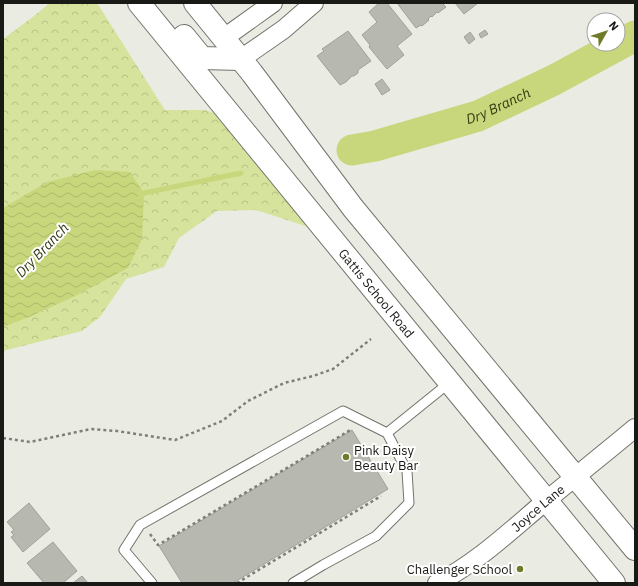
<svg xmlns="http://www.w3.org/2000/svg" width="638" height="586" font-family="'IBM Plex Sans',sans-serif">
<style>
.forest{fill:url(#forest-crowns)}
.water{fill:url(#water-waves)}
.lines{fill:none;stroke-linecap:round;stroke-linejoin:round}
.stream{stroke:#c8d77b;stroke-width:5}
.river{stroke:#c8d77b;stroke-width:31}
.building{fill:#b7b8b0;stroke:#a0a19a}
.service-casing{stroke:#72746c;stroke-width:11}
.minor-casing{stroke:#72746c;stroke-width:20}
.secondary-casing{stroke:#72746c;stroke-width:24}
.path{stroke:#7e7f7a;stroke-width:2.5;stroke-dasharray:3 3;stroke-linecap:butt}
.service{stroke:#fff;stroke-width:9}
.minor{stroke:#fff;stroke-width:18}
.secondary{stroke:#fff;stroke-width:22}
.poi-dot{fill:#707b27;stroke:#fff;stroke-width:1.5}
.labels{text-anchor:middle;stroke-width:4;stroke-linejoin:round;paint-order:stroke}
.street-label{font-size:13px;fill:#191916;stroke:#fff}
.poi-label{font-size:13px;fill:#191916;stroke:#fff;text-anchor:start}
.water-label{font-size:14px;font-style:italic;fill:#343a13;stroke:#fff}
</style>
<defs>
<pattern id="forest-crowns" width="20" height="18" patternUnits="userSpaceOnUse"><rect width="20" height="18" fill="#d6e39c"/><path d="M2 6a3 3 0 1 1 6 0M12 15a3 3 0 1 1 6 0" fill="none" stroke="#b7c286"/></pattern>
<pattern id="water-waves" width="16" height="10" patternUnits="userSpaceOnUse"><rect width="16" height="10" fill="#c8d77b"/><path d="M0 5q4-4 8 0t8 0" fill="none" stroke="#abb86a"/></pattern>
</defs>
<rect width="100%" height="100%" fill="#eaece4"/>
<path class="forest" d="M50,3h47l68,107h40l37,12 29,25 39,46 17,40 -71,-23 -39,1 -38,27 -15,29 -38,12 -26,38 -18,14 -79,20v-312l31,-23z"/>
<path class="water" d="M95,170l35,2 14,21 -2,46 -14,29 -53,28 -46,21 -26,10v-119l44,-26z"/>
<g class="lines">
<path class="stream" d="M140,197l4,-4 97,-20"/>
<path class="river" id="s1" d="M352,150l23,-4 103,-30 76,-36 81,-44"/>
</g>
<g class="building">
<path d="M379,3h8l25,31 -15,12 7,9 -17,14 -18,-22 1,-2 -8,-10 15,-13 -8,-10z"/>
<path d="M397,3h45l4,4 -8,6 -1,-1 -5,5 -1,-1 -3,3 1,1 -7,6 -1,-1 -5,3z"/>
<path d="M455,3h23l-14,11z"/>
<path d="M485,30l3,4 -7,4 -2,-4z"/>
<path d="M348,31l23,30 -13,9v3l-4,3h-2l-6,6 -6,3 -23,-29 7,-5 -2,-2z"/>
<path d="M470,32l5,7 -6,5 -5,-7z"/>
<path d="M382,79l8,11 -8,5 -7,-11z"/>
<path d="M352,430l36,59 -155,94h-51l-23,-37z"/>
<path d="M29,503l21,26 -27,23 -12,-15 3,-2 -3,-3 3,-2 -7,-8z"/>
<path d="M53,542l24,29 -14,12h-19l-17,-20z"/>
<path d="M82,576l6,7h-15z"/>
</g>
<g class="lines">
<g class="service-casing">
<g id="service">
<path d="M387,433l62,-50"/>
<path d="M152,583l-28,-33 16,-25 203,-114 44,22 20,38 2,32 -33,33 -53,29 -30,18"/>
</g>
</g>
<g class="minor-casing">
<g id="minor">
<path d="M224,38l49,-35"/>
<path d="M241,59l43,-30 30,-26"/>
<path id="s2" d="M437,583c38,-19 71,-50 104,-78 31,-26 63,-51 94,-77"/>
</g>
</g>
<g class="secondary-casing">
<g id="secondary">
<path id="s3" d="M139,3l475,580"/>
<path d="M195,3l57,70 101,135 282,341"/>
<path d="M184,36l18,22 39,1"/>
</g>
</g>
<g class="path">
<path d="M3,438l27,4 61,-13 26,2 58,9 47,-19 26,-20 36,-18 29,-7 20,-7 38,-30"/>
<path d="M150,534l8,11 194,-116"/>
<path d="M237,583l144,-87"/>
</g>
<use href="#service" class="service"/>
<use href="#minor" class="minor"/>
<use href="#secondary" class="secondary"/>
</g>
<g class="poi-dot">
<circle cx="346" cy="457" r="4"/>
<circle cx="520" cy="569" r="4"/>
</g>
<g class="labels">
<g class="street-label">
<text dy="5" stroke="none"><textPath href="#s3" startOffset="375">Gattis School Road</textPath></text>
<text dy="5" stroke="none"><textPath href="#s2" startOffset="126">Joyce Lane</textPath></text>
</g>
<g class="poi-label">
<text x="354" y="455">Pink Daisy<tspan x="354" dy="15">Beauty Bar</tspan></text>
<text x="512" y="574" text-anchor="end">Challenger School</text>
</g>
<g class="water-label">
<text dy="5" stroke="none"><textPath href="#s1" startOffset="153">Dry Branch</textPath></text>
<text transform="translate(42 250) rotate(-46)" y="5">Dry Branch</text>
</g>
</g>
<rect width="638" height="586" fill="none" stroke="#191916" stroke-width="8"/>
<g transform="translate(606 32) rotate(51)"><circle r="19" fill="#ffffff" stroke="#a3a3a2"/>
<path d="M0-3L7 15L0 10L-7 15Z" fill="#707b27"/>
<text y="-6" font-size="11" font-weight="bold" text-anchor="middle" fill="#191916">N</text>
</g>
</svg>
